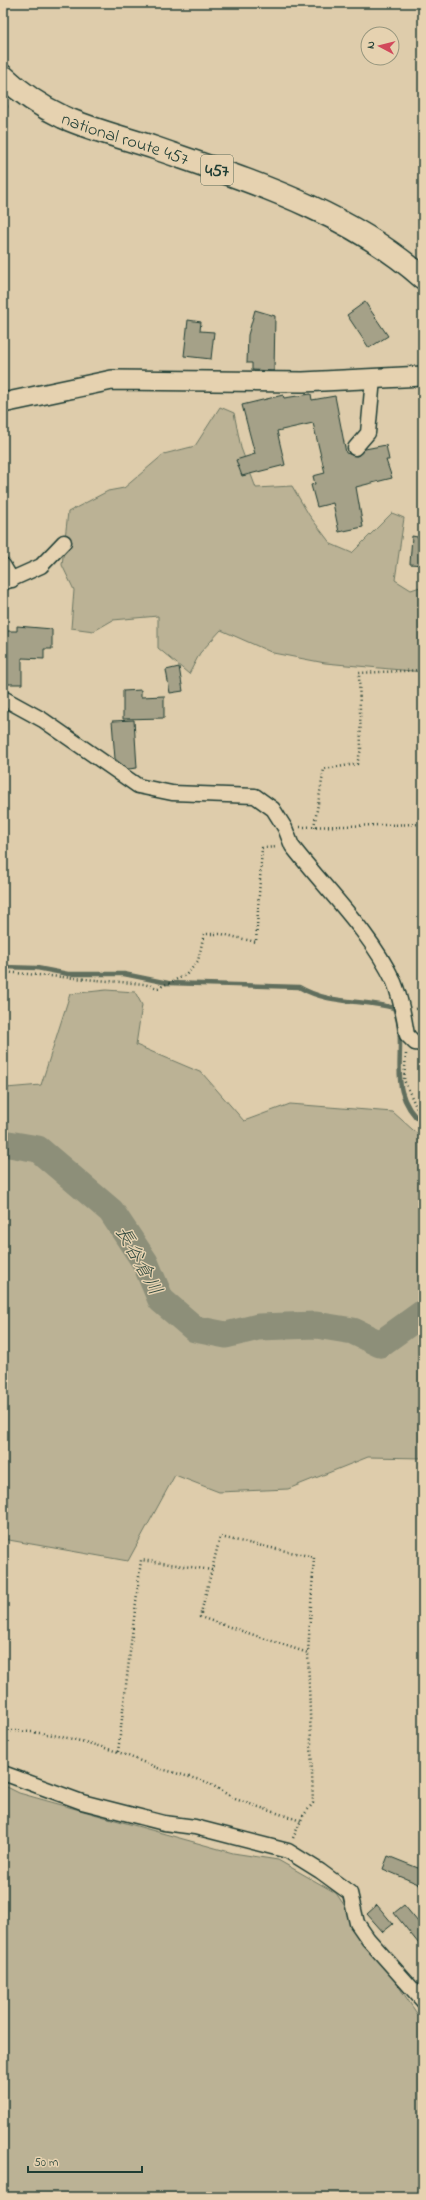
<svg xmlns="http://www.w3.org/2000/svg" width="426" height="2200" font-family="'Indie Flower','Klee One',sans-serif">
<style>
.green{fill:#bbb295;stroke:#6d7864}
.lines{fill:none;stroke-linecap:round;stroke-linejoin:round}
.stream{stroke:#616e5d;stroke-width:4.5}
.river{stroke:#8d8f79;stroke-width:27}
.building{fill:#a5a188;stroke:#1f3d34}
.street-casing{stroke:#1f3d34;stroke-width:17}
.secondary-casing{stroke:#1f3d34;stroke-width:22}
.highway-casing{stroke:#1f3d34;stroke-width:25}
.path{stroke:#1f3d34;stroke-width:2.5;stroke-dasharray:1 3;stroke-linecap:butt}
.street{stroke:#e6d2b0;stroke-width:14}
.secondary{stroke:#e6d2b0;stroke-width:19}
.highway{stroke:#e6d2b0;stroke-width:22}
.labels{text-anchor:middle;stroke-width:3;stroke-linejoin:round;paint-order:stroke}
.shield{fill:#e6d2b0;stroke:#5b6a59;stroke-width:1}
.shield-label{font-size:17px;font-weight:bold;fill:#1f3d34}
.street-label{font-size:18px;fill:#1f3d34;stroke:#e6d2b0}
.water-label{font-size:19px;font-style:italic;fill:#30493e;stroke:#e6d2b0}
</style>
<rect width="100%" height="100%" fill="#deccab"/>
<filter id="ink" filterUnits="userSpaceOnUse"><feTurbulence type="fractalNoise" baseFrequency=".025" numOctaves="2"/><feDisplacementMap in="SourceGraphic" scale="8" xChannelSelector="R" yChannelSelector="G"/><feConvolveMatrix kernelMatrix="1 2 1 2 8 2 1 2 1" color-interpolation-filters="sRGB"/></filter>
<g filter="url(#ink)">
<g class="green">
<path d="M220,407l14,6 7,35 15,40 36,-2 17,29 22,29 21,9 40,-40 12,5 -9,62 16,10 12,-4v86l-98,-9 -52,-10 -52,-23 -21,23 -11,21 -31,-26v-32l-45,4 -19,11 -23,-3 3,-38 -12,-25 6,-53 40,-21 16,-3 40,-34 31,-8z"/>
<path d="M106,990l29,2 7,13 -6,40 66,28 42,48 46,-17 103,8 29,26 -2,62 3,1v257l-55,-1 -80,32 -69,3 -44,-17 -47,86 -125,-22v-505l2,1 1,53 35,-3 29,-91z"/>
<path d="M3,1785l16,8 214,60 45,7 58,33 82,122 5,2v180h-420z"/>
</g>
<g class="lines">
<g class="stream">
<path d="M3,967l34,1 31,6h56l44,9 131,4c31,18 62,12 95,21 17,42 -12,81 29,116"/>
<path d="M423,1169l-2,20 2,2"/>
</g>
<path class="river" d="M3,1143l35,6 73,62 34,51 16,38 34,29 31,6 32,-8 58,-2 37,6 27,13 43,-31"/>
</g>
<g class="building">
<path d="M365,302l23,34 -19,12 -22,-33z"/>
<path d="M255,310l20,6 -1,55 -22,-1v-7h-5l1,-28z"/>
<path d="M188,320l13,2 -1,9 14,1 -3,27 -27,-3z"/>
<path d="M311,394l1,6 23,-4 11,57 11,3 8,-7 21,-4 3,15h-3l6,18 -36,9 7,40 -24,5 -6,-29 -16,4 -6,-22 4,-1 -2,-8 12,-3 -12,-50 -36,8 8,34 -43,11 -6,-16 19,-6 -13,-49 41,-10 1,3z"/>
<path d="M412,536l11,2v27l-13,-1z"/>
<path d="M17,626l35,3v20h-8v10l-22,-1v26h-19v-53h14z"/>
<path d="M179,667l4,24 -13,2 -4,-23z"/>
<path d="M141,690v7l23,-1v22l-41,1v-28z"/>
<path d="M134,720l3,48 -9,1 -13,-10 -3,-38z"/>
<path d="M388,1856l35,14v16l-40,-17z"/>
<path d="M377,1905l16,19 -10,8 -16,-18z"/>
<path d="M404,1905l19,23v21l-29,-36z"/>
</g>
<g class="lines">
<g class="street-casing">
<g id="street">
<path d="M355,448l13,-15 5,-54"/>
<path d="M3,565l9,15"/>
<path d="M3,583l38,-17 23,-24"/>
<path d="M3,698l40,22 95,66 34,7 83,3 18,13 12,19 7,18c34,44 78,85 102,136 7,17 10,35 13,53l8,8 8,1"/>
<path d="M3,1773l79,29 82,21 31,4 93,24 32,20 30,22 7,30 11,16 55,62"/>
</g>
</g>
<g class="secondary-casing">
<path id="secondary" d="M3,403l109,-23 191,2 120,-6"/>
</g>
<g class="highway-casing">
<g id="highway">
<path id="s1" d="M3,76c17,16 39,31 60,41 29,13 62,21 92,31 94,33 193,63 268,130"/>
</g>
</g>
<g class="path">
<path d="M3,107l7,-1"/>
<path d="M300,827l123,-3"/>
<path d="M314,827l10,-58 33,-5 4,-15 -2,-76 64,-3"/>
<path d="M3,972l141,12 14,4 28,-13 12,-14 6,-27h18l34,8 6,-94 15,-1"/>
<path d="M416,1009l7,-1"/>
<path d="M406,1054l-2,26 13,29 6,-1"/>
<path d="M212,1570l-71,-10 -23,192 40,16 49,14 28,17 66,22"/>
<path d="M3,1731c40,-1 77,9 115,21"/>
<path d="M293,1838l10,-22 10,-13 -5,-150 -108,-36 20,-80 94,20 -6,96"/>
</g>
<use href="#street" class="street"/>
<use href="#secondary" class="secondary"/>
<use href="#highway" class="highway"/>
</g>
</g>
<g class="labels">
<rect class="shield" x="201" y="155" width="32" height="30" rx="3"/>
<g class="shield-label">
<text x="217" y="176">457</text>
</g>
<g class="street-label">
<text dy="6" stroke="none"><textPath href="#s1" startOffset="139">national route 457</textPath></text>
</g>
<g class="water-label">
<text transform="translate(140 1260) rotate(61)" y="7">長谷倉川</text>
</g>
</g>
<rect width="426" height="2200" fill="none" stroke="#e6d2b0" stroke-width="16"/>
<rect x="8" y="8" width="410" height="2184" fill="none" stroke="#1f3d34" stroke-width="1.5" filter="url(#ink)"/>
<g transform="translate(380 46) rotate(277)"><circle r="19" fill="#e6d2b0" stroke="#96967e"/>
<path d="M0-3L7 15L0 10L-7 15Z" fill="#d1495b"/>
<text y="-6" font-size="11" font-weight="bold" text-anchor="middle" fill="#1f3d34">N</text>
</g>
<path d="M28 2166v6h114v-6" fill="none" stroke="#1f3d34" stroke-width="2"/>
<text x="34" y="2166" font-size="12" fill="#1f3d34" stroke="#e6d2b0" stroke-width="3" paint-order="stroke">50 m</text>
</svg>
